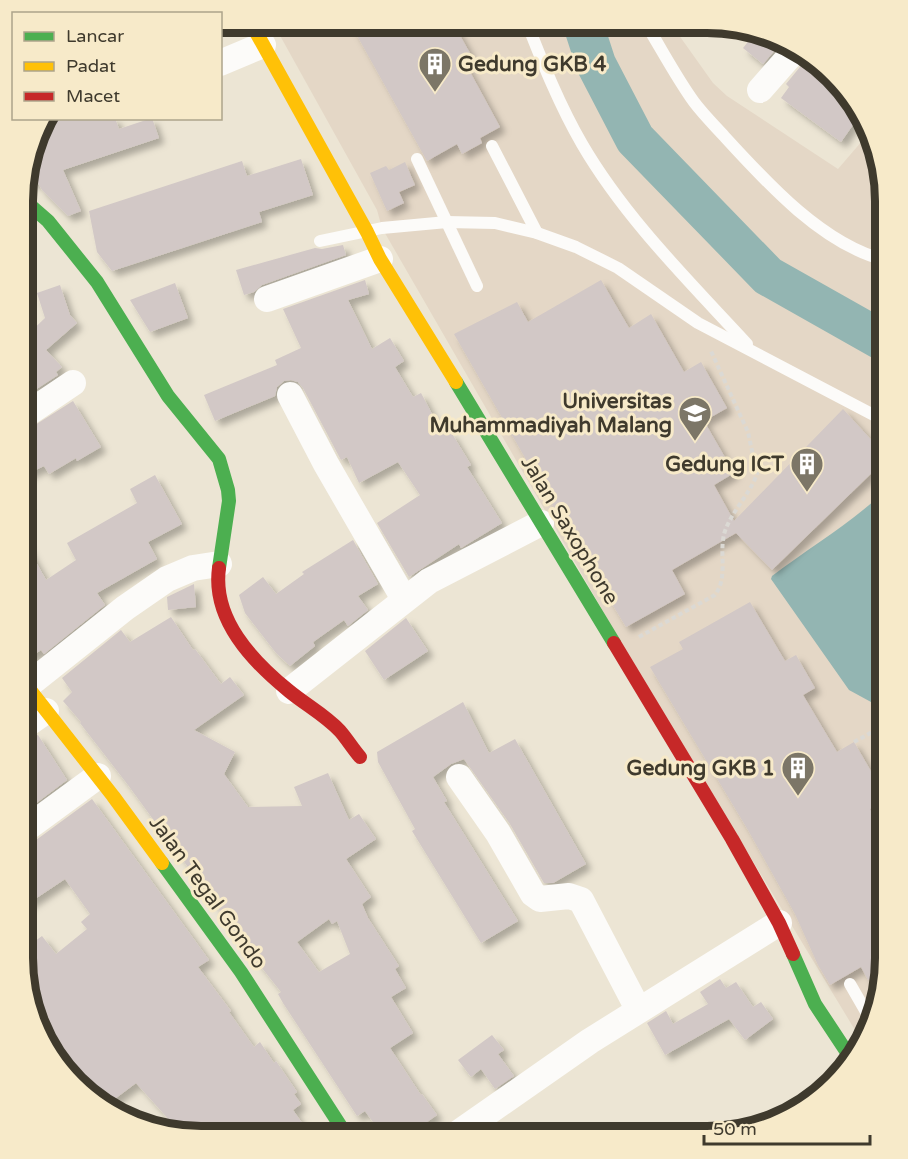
<svg xmlns="http://www.w3.org/2000/svg" width="908" height="1159" font-family="'Varela Round',sans-serif">
<style>
.education{fill:#e4d7c6}
.water{fill:#93b5b2}
.lines{fill:none;stroke-linecap:round;stroke-linejoin:round}
.river{stroke:#93b5b2;stroke-width:40}
.building{fill:#d2c8c6;fill-rule:evenodd;filter:url(#shadow)}
.path{stroke:#dbd9d4;stroke-width:4;stroke-dasharray:4.5 3;stroke-linecap:butt}
.lane{stroke:#fcfbf9;stroke-width:12}
.street{stroke:#fcfbf9;stroke-width:26}
.fast{stroke:#4caf50;stroke-width:14}
.slow{stroke:#ffc107;stroke-width:14}
.jam{stroke:#c62828;stroke-width:14}
.labels{text-anchor:middle;stroke-width:6;stroke-linejoin:round;paint-order:stroke}
.poi-label{font-size:21px;font-weight:bold;fill:#3f3a2d;stroke:#f7eac9;text-anchor:end}
.street-label{font-size:21px;fill:#3f3a2d;stroke:#f7eac9}
.rim{fill:none;stroke:#3f3a2d;stroke-width:8}
</style>
<defs>
<filter id="shadow"><feDropShadow dx="5.5" dy="5.5" stdDeviation="3" flood-color="#0004"/></filter>
</defs>
<rect width="100%" height="100%" fill="#ece5d4"/>
<path class="education" d="M273,23l398,1 42,59 14,13 111,73 30,-35 17,67v769l-24,70 -232,-384 -247,-428 -5,-18z"/>
<path class="water" d="M885,491v235l-14,-24 -22,-12 -78,-111 1,-3c37,-28 79,-53 113,-85z"/>
<g class="lines">
<path class="river" d="M583,24l13,40 39,75 133,137 117,66"/>
</g>
<g class="building">
<path d="M350,23h103l18,32 -8,4 37,68 -20,11 2,5 -20,11 -5,-10 -30,17z"/>
<path d="M755,33l26,10 -18,21 -20,-16z"/>
<path d="M809,56l53,56 -21,30 -60,-44 8,-11 -3,-3z"/>
<path d="M57,118h58l4,11 33,-11 7,20 -96,32 18,41 -13,5 -26,-26 -5,-9 -6,2 -7,-1 19,-59z"/>
<path d="M301,159l12,36 -54,17 3,10 -150,49 -15,-19 -8,-41 153,-50 5,15z"/>
<path d="M405,162l10,23 -16,7 5,11 -17,8 -17,-38 16,-7 3,4z"/>
<path d="M343,245l3,10 -84,30 -8,7 -10,3 -8,-25 79,-22 7,1z"/>
<path d="M365,280l4,14 -21,6 24,49 18,-11 14,23 -9,6 18,30 8,-4 22,42 8,-3 20,33 -4,2 35,56 -41,25 -2,-4 -50,33 -32,-54 43,-28 -22,-33 -39,21 -12,-26 -6,3 -38,-72 -5,-6 -7,-2 -7,1 -7,6 -2,9 -60,25 -11,-26 73,-30 -2,-5 26,-12 -18,-39z"/>
<path d="M601,280l28,48 22,-14 33,58 17,-10 26,46 -23,13 30,52 -20,12 20,36 109,-112 42,46v5l-113,110 -36,-37 -64,37 13,24 -59,33 -83,-138 -89,-155 63,-32 11,20z"/>
<path d="M175,283l13,35 -38,14 -20,-32z"/>
<path d="M60,285l10,30 7,8 -31,27 16,17 -6,5 2,3 -23,15 -3,-5 -8,6v-53l21,-20 -8,-25z"/>
<path d="M73,401l28,46 -24,14 -1,-3 -27,16 -5,-8 -21,10 1,-22 10,-5 -10,-17z"/>
<path d="M155,475l27,49 -34,18 9,17 -60,34 8,12 -61,49 -3,-4 -18,12v-123l23,41 30,-20 -9,-17 70,-40 -7,-14z"/>
<path d="M353,540l25,44 -20,12 10,14 -20,16 -4,-6 -31,22 2,4 -25,20 -14,-13 -31,-40 -6,-18 24,-18 13,17 28,-20 -2,-2z"/>
<path d="M194,584l2,23 -28,3 -1,-13z"/>
<path d="M750,602l35,59 11,-6 19,33 -12,7 34,57 17,-10 25,43 -8,5 9,14 -10,5 15,26v135l-17,10 -7,-13 -31,18 -12,-20 -23,-51 -47,-84 -98,-163 33,-18 -4,-7z"/>
<path d="M171,617l22,33 2,-1 26,35 9,-7 14,18 -50,35 41,22 -11,22 24,33 54,-1 -8,-19 34,-14 21,47 10,-6 17,25 -30,20 25,38 -9,7 6,14 31,48 -4,3 11,19 -15,9 22,36 -23,15 31,47 1,-1 15,21 -30,21h-24l-18,-25 -8,5 -74,-113 -5,-9 3,-2 -23,-29 -130,-178 -48,-62 1,-1 -18,-21 9,-9 -10,-14 59,-48 9,12zM329,919l3,5 5,-3 13,33 -31,18 -22,-30z"/>
<path d="M406,618l22,33 -44,29 -19,-29z"/>
<path d="M463,702l26,51 26,-14 71,125 -33,19h-9l-34,-59 -46,-65 -13,5 -18,13 14,24 -3,1 74,119 -37,22 -69,-112 3,-2 -37,-67 -1,-10z"/>
<path d="M38,735l29,45 -44,33v-71z"/>
<path d="M92,799l117,161 -11,7 33,44 -2,1 25,35 6,-5 14,21 2,-2 21,31 -3,2 7,10 -8,6 18,26h-122l-25,-9 7,-5 -35,-39 -32,24h-2l-56,-60 -24,-89 1,-8 19,-14 14,18 31,-25 -6,-7 9,-8 -25,-35 -42,28v-61l9,-3z"/>
<path d="M720,979l6,9 10,-6 17,25 8,-5 12,17 -28,21 -16,-21 -64,36 -18,-32 19,-12 7,13 35,-20 -8,-12z"/>
<path d="M492,1035l12,15 -6,4 16,22 -19,13 -14,-20 -10,8 -13,-17z"/>
</g>
<g class="lines">
<g class="path">
<path d="M639,637l76,-42c14,-19 3,-43 10,-64 7,-20 25,-37 32,-57l-9,-42 -38,-83"/>
<path d="M854,742l31,-17"/>
</g>
<g class="lane">
<path d="M527,23c16,41 33,83 55,121 43,74 107,137 165,200"/>
<path d="M646,24c16,26 30,53 48,78 9,12 20,23 30,34 42,46 99,109 161,124"/>
<path d="M492,146l45,87"/>
<path d="M417,159l60,127"/>
<path d="M320,241l62,-13 65,-6 48,1 42,10 39,14 42,21 80,55 187,98"/>
<path d="M850,984l19,33"/>
</g>
<g class="street">
<path d="M220,63l43,-18"/>
<path d="M760,90l36,-41"/>
<path d="M267,299l113,-40"/>
<path d="M290,395l36,69 78,135"/>
<path d="M24,416l49,-33"/>
<path d="M27,686l98,-78 42,-29 26,-11 26,-4"/>
<path d="M289,691l140,-110 112,-58"/>
<path d="M23,727l23,-16"/>
<path d="M459,777l39,56 35,61 7,5 29,-3 12,4 57,109"/>
<path d="M23,831l75,-55"/>
<path d="M454,1136l136,-95 189,-118"/>
</g>
<g class="fast">
<path d="M24,200l24,21 49,61 71,114 51,63 9,31 1,11 -10,67"/>
<path d="M456,382l158,261"/>
<path d="M162,863l79,109 106,164"/>
<path d="M793,954l22,50 37,56"/>
</g>
<g class="slow">
<path d="M251,23l116,209 13,27 76,123"/>
<path d="M23,681l90,115 49,67"/>
</g>
<g class="jam">
<path d="M219,568c-7,51 33,93 70,123 17,14 36,24 51,40 7,8 13,18 20,26"/>
<path d="M614,643l118,196 47,84 14,31"/>
</g>
</g>
<defs>
<g id="building-pin" transform="scale(1.725)"><path d="M0 17L-7.5 6A9.5 9.5 0 1 1 7.5 6Z" fill="#7c7667" stroke="#f7eac9"/><path d="M-4-6H4V6H1V3H-1V6H-4ZM-2.5-4.3h1.7v1.8h-1.7ZM.8-4.3h1.7v1.8H.8ZM-2.5-1h1.7V.8h-1.7ZM.8-1h1.7V.8H.8Z" fill="#fff"/></g>
<g id="university-pin" transform="scale(1.725)"><path d="M0 17L-7.5 6A9.5 9.5 0 1 1 7.5 6Z" fill="#7c7667" stroke="#f7eac9"/><path d="M0-5L7-2L0 1L-7-2ZM-4 1L0 2.5L4 1V4Q0 6-4 4Z" fill="#fff"/></g>
</defs>
<g fill-rule="evenodd">
<use href="#building-pin" x="435" y="64"/>
<use href="#university-pin" x="695" y="413"/>
<use href="#building-pin" x="807" y="464"/>
<use href="#building-pin" x="798" y="768"/>
</g>
<g class="labels">
<g class="poi-label">
<text x="458" y="71" text-anchor="start">Gedung GKB 4</text>
<text x="672" y="408">Universitas<tspan x="672" dy="24">Muhammadiyah Malang</tspan></text>
<text x="784" y="471">Gedung ICT</text>
<text x="775" y="775">Gedung GKB 1</text>
</g>
<g class="street-label">
<text transform="translate(570 530) rotate(59)" y="7">Jalan Saxophone</text>
<text transform="translate(208 892) rotate(54)" y="7">Jalan Tegal Gondo</text>
</g>
</g>
<path d="M0 0H908V1159H0ZM201 33H707A168 168 0 0 1 875 201V958A168 168 0 0 1 707 1126H201A168 168 0 0 1 33 958V201A168 168 0 0 1 201 33Z" fill="#f7eac9" fill-rule="evenodd"/>
<path class="rim" d="M201 33H707A168 168 0 0 1 875 201V958A168 168 0 0 1 707 1126H201A168 168 0 0 1 33 958V201A168 168 0 0 1 201 33Z"/>
<rect x="12" y="12" width="210" height="108" fill="#f7eac9" stroke="#ada48b" stroke-width="1.5"/>
<rect x="24" y="32" width="30" height="9" fill="#4caf50" stroke="#ada48b" stroke-width="1.5"/>
<text x="66" y="42" font-size="18" fill="#3f3a2d">Lancar</text>
<rect x="24" y="62" width="30" height="9" fill="#ffc107" stroke="#ada48b" stroke-width="1.5"/>
<text x="66" y="72" font-size="18" fill="#3f3a2d">Padat</text>
<rect x="24" y="92" width="30" height="9" fill="#c62828" stroke="#ada48b" stroke-width="1.5"/>
<text x="66" y="102" font-size="18" fill="#3f3a2d">Macet</text>
<path d="M704 1135v9h166v-9" fill="none" stroke="#3f3a2d" stroke-width="3"/>
<text x="713" y="1135" font-size="18" fill="#3f3a2d" stroke="#f7eac9" stroke-width="4.5" paint-order="stroke">50 m</text>
</svg>
